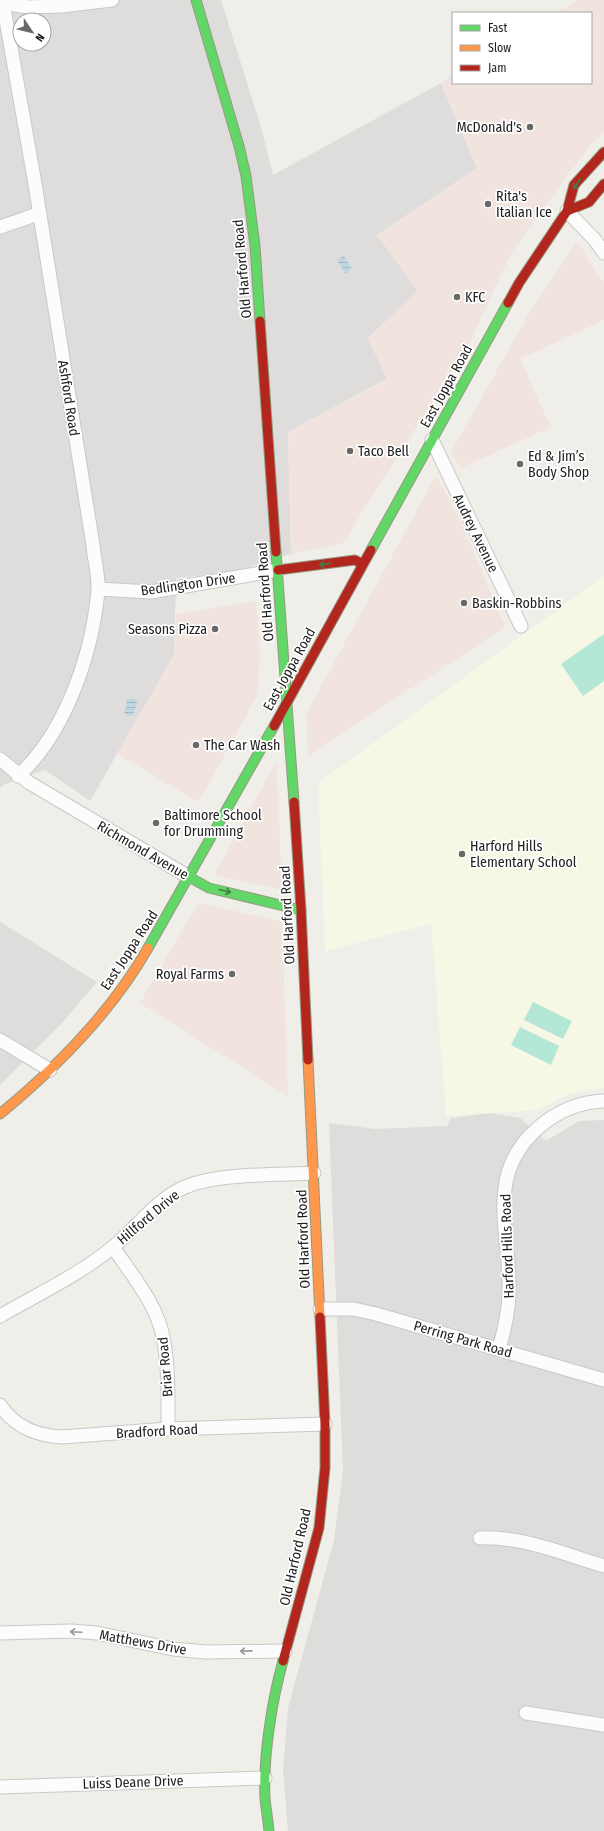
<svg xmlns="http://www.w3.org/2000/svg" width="604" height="1831" font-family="'Fira Sans Condensed',sans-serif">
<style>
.residential{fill:#dedddb;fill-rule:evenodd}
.commercial{fill:#f1e4df}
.education{fill:#f6f7e5}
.pitch{fill:#b4e7d6}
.water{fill:url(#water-rules)}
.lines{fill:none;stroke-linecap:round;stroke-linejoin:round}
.street-casing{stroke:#c8c8c5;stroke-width:15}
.fast-casing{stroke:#959a80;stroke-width:11}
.slow-casing{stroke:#959a80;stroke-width:11}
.jam-casing{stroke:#959a80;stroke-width:11}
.street{stroke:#fdfcfc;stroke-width:13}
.fast{stroke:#63d668;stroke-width:9}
.slow{stroke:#ff974d;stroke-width:9}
.jam{stroke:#b3261e;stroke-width:9}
.oneway{stroke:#427c44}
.oneway2{stroke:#9a9999}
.poi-dot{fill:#696967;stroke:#fff;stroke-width:1.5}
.labels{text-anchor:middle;stroke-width:3.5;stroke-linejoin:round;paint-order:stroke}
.poi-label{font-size:14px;fill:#212121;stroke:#fff;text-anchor:start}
.street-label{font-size:14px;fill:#212121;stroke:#fff}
</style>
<defs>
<pattern id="water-rules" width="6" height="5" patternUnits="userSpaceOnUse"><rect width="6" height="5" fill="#bdd6e2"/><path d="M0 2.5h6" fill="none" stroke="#a2b7c2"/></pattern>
</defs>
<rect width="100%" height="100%" fill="#efeee9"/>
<g class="residential">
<path d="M0,0h221l40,127 12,48 168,-92 36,85 -100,67 41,56 -50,47 20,40 -100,54 3,122 -57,18 -58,6 -2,77 -84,146 -45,-31 -40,14 -5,4zM20,20h24v24h-24z"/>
<path d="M0,922l97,60 -36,42 -61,61z"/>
<path d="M489,1113l31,5 26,23 33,-20 25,-1v711h-316l-5,-61 5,-62 46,-168 9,-69 -14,-348 46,6 72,-3 4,-8z"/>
</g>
<g class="commercial">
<path d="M577,0h27v132l-11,10 -32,42 -49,68 -45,96 -125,196 -51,10 -3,-122 99,-53 -19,-40 50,-48 -41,-56 100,-67 -36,-85 12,-8v8h138v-70h-35z"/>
<path d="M577,241l27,42v37l-84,39 31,68 -90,41 -10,-16 77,-137z"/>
<path d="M436,475l25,46 44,106 -197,129 -2,-42z"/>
<path d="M256,601l4,52 -2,41 -59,108 -82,-48 57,-99 2,-41z"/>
<path d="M275,764l2,3 5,123 -68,-15z"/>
<path d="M198,903l84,18 6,175 -148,-93z"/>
</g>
<path class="education" d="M604,576v512l-36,6 -29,16 -93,6 -15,-192 -106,27 -7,-168z"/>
<g class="pitch">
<path d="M604,634v47l-21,15 -22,-32z"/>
<path d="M533,1002l39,19 -9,18 -39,-19z"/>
<path d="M520,1027l39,19 -8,19 -40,-20z"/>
</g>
<g class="water">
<path d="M344,256l8,13 -7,4 -8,-13z"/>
<path d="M132,698l3,1 2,4 -4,12 -6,1 -3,-4 3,-7 -1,-1 1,-4z"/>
</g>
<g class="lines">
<g class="street-casing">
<g id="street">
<path d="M0,3l28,4 33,-1 51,-6"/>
<path d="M3,3l31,175 59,367c1,14 6,31 5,46 -6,63 -32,141 -80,185"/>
<path d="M567,211l28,29 9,13"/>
<path d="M0,227l38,-13"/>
<path d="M432,440l89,186"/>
<path d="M98,589l53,3 127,-22"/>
<path d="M0,759l28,23 161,95"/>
<path d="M0,1040l50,30"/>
<path d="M113,1247c18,27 44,57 50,90 6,30 5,62 5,92"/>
<path d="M320,1309h34l22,5 228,66"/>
<path d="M0,1316c38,-22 79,-41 113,-69 24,-20 44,-48 72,-60 32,-14 94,-12 129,-14"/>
<path d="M499,1349c6,-22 11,-43 10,-66 0,-31 -8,-64 -4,-95 6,-48 51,-85 99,-87"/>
<path d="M0,1405c14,21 37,31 62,32l106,-8 157,-5"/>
<path d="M480,1538c42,-2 84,16 124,28"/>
<path d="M0,1633l71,-2 26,2 76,16 33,3 79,-1"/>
<path d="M526,1713l78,12"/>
<path d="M0,1787l265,-9"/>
</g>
</g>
<g class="fast-casing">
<g id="fast">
<path d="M196,0l43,146 7,30 9,70 5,75"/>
<path d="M371,550l137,-247"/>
<path d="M276,552l18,250"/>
<path d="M189,877l20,11 92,22"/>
<path d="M148,948l126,-222"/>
<path d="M269,1831c-1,-11 -3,-22 -4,-33 -2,-41 7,-98 18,-137"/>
</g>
</g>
<g class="slow-casing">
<g id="slow">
<path d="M308,1060l12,257"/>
<path d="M0,1114c57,-47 111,-101 148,-166"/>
</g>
</g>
<g class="jam-casing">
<g id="jam">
<path d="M567,211l22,-9 15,-18"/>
<path d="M508,303l11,-20 48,-72 7,-26 30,-33"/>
<path d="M260,321l16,231"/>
<path d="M278,570l77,-10 7,4"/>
<path d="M274,726l97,-176"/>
<path d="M294,802l7,108 7,150"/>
<path d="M283,1661l36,-133 6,-60v-44l-5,-107"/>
</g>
</g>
<use href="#street" class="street"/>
<use href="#fast" class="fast"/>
<use href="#slow" class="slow"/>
<use href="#jam" class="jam"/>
</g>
<defs><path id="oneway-shaft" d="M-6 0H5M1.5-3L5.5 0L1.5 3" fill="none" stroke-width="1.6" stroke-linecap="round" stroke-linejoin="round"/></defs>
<g class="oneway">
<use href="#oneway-shaft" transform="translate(577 184) rotate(123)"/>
<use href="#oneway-shaft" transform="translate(325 564) rotate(172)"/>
<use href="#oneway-shaft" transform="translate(225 891) rotate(14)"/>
</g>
<g class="oneway2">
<use href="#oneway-shaft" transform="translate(76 1632) rotate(-177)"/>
<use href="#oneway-shaft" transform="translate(246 1651) rotate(179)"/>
</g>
<g class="poi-dot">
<circle cx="530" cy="127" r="4"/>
<circle cx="488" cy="204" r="4"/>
<circle cx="457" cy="297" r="4"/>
<circle cx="350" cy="451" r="4"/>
<circle cx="520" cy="464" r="4"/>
<circle cx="464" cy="603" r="4"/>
<circle cx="215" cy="629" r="4"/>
<circle cx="196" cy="745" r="4"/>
<circle cx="156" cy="823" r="4"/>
<circle cx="462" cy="854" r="4"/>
<circle cx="232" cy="974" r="4"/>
</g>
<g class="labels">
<g class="poi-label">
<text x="522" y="132" text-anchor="end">McDonald's</text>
<text x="496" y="201">Rita's<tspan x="496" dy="16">Italian Ice</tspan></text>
<text x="465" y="302">KFC</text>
<text x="358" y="456">Taco Bell</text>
<text x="528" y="461">Ed &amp; Jim’s<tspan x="528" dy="16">Body Shop</tspan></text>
<text x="472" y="608">Baskin-Robbins</text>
<text x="207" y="634" text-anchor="end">Seasons Pizza</text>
<text x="204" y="750">The Car Wash</text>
<text x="164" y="820">Baltimore School<tspan x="164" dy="16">for Drumming</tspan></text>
<text x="470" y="851">Harford Hills<tspan x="470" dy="16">Elementary School</tspan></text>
<text x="224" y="979" text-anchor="end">Royal Farms</text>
</g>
<g class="street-label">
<text transform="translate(242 269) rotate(-95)" y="5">Old Harford Road</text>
<text transform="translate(446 386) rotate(-61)" y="5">East Joppa Road</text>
<text transform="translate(69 398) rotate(81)" y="5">Ashford Road</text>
<text transform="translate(476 533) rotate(64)" y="5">Audrey Avenue</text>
<text transform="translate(188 584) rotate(-8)" y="5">Bedlington Drive</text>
<text transform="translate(265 592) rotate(-94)" y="5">Old Harford Road</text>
<text transform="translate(289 669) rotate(-61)" y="5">East Joppa Road</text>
<text transform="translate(143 850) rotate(30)" y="5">Richmond Avenue</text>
<text transform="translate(287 915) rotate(-93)" y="5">Old Harford Road</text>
<text transform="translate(129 950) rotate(-57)" y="5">East Joppa Road</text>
<text transform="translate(148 1217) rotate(-40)" y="5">Hillford Drive</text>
<text transform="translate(303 1239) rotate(-92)" y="5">Old Harford Road</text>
<text transform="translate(507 1246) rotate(-92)" y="5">Harford Hills Road</text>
<text transform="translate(463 1339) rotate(16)" y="5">Perring Park Road</text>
<text transform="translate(165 1367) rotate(-95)" y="5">Briar Road</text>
<text transform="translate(157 1431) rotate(-3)" y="5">Bradford Road</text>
<text transform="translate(295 1557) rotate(-77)" y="5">Old Harford Road</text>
<text transform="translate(143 1642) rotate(10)" y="5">Matthews Drive</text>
<text transform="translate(133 1782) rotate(-2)" y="5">Luiss Deane Drive</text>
</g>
</g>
<rect x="452" y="12" width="140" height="72" fill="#ffffff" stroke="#a6a6a6"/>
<rect x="460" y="25" width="20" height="6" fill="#63d668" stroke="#a6a6a6"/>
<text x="488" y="32" font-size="12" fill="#212121">Fast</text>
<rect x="460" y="45" width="20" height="6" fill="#ff974d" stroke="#a6a6a6"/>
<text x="488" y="52" font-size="12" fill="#212121">Slow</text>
<rect x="460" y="65" width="20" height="6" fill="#b3261e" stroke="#a6a6a6"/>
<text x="488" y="72" font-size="12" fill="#212121">Jam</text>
<g transform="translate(32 32) rotate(125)"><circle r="19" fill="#ffffff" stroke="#a6a6a6"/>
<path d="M0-3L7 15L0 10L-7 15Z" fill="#696967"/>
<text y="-6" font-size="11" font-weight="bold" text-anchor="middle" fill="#212121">N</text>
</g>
</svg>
